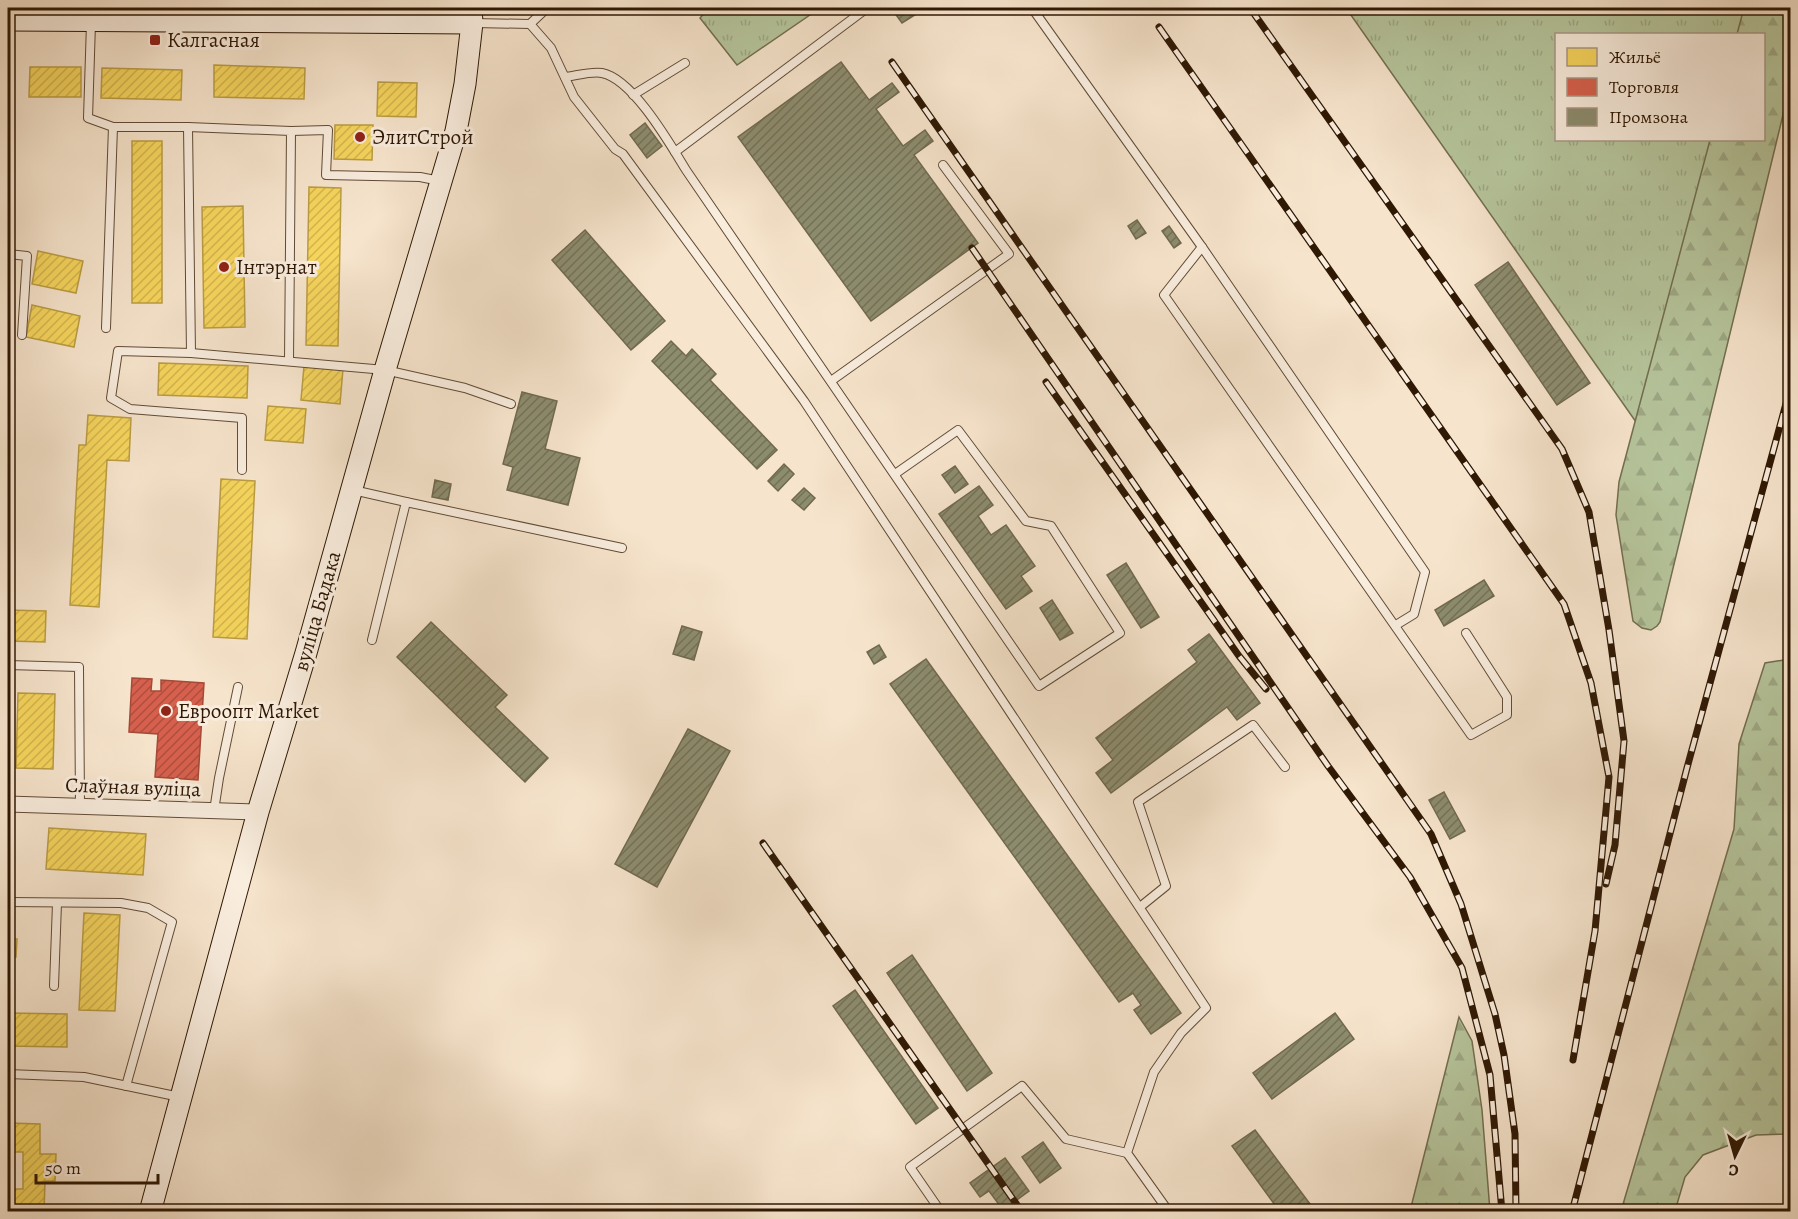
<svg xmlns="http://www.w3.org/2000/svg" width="1798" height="1219" font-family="Alegreya,serif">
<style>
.grass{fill:url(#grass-tufts);stroke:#726e50;stroke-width:1.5}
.forest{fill:url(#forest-firs);stroke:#726e50;stroke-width:1.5}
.homes{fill:url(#homes-hatch);stroke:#ba9c42;stroke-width:1.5}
.shops{fill:url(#shops-hatch);stroke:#a44a37;stroke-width:1.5}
.industry{fill:url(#industry-hatch);stroke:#70694e;stroke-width:1.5}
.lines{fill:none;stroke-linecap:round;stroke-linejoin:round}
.lane-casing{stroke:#614b36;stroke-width:10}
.street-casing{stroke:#614b36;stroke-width:17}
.secondary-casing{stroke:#2f1804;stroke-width:23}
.lane{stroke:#f9edde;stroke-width:8}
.street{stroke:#f9edde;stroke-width:15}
.secondary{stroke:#f9edde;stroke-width:21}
.rail-casing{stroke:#2f1804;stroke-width:7}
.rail{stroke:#f9edde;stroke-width:4.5;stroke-dasharray:14;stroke-linecap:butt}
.poi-dot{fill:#8f2418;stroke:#f9edde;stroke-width:2}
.labels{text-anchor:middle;stroke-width:6;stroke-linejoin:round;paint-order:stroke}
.poi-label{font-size:21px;fill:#2f1804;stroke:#f9edde;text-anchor:start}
.street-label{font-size:21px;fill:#2f1804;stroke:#f9edde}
</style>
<defs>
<pattern id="grass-tufts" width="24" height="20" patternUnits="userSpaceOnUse" patternTransform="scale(1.5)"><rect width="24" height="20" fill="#b6c59c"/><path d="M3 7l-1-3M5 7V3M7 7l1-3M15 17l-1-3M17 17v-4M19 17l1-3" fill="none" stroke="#9da885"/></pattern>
<pattern id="forest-firs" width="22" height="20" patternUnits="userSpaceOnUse" patternTransform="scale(1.5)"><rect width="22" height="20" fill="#b6c59c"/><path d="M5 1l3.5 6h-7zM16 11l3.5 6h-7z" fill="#9da885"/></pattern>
<pattern id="homes-hatch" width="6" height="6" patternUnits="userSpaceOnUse" patternTransform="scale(1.5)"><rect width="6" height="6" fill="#f6d55c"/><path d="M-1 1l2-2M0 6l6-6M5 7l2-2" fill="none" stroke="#d3b64e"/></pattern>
<pattern id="shops-hatch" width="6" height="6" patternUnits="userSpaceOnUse" patternTransform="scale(1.5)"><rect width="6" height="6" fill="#d6604d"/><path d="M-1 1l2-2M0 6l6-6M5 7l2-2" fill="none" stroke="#ae4e3e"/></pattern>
<pattern id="industry-hatch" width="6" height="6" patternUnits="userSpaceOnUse" patternTransform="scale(1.5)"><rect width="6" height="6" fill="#8c8c6e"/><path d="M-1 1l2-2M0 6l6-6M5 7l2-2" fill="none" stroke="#737158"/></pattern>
</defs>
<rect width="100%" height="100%" fill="#f6e4cc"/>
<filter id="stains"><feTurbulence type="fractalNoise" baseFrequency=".00333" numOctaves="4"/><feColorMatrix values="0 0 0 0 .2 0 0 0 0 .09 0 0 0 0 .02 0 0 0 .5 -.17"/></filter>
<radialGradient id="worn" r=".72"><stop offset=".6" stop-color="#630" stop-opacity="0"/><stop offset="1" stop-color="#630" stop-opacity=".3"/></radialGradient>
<g class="grass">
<path d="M709,8h111l-83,57 -37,-47z"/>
<path d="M1346,8h403l-8,26h-185v106h157l-77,282z"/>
</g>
<g class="forest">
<path d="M1744,8h46v78l-130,536 -3,4 -6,4 -9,-2 -9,-7 -17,-106 3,-33 91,-342h54v-106h-27z"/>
<path d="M1790,659v475l-34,1 -53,20 -18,22 -10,34h-54l113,-382 5,-85 26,-81z"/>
<path d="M1459,1017l13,24 10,69 8,101h-80z"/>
</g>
<g class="homes">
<path d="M214,65l91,3 -1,31 -90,-2z"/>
<path d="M30,67h51v30h-52z"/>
<path d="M8,68l2,1 -1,31h-1z"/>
<path d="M102,68l80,2 -1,30 -80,-2z"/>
<path d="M378,82l39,1 -1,34 -39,-1z"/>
<path d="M335,125h38l-1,35 -38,-1z"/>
<rect x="132" y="141" width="30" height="162"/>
<path d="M309,187l32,1 -3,158 -32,-1z"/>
<path d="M243,206l2,121 -41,1 -2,-121z"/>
<path d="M38,251l45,10 -7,32 -44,-9z"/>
<path d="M32,305l48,11 -6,31 -48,-10z"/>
<path d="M159,363l89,3 -1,32 -89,-3z"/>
<path d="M304,366l39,3 -3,35 -39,-4z"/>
<path d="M268,406l38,3 -3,34 -38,-3z"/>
<path d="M88,415l43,3 -2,43 -22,-1 -8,147 -29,-2 9,-160h7z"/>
<path d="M221,479l34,2 -8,158 -34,-2z"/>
<path d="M8,610l38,1 -1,31 -37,-1z"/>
<path d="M18,693l37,1 -2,75 -37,-1z"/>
<path d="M49,828l97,6 -3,41 -97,-6z"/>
<path d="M84,913l36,2 -5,96 -36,-1z"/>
<path d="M8,939h9l-1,18 -8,-1z"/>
<path d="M8,1013l59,1v33l-59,-1z"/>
<path d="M8,1123l32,1v30h16l-1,27h-10l-1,31h-32v-23h11v-37h-15z"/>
</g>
<path class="shops" d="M132,678l20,1 -1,12h10v-11l43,3 -6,97 -43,-3 3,-43 -29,-2z"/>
<g class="industry">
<path d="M891,8h35l-24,15z"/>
<path d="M841,62l28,38 23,-17 7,9 -23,17 27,37 22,-16 8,11 -19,14 64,88 -107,78 -133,-184z"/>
<path d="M645,123l17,23 -15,12 -17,-23z"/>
<path d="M1137,220l9,13 -10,6 -8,-13z"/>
<path d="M1169,226l12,17 -7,5 -12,-17z"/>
<path d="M585,230l80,91 -34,29 -79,-90z"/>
<path d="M1508,262l82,121 -33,22 -82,-120z"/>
<path d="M671,341l15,15 6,-7 24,25 -6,6 67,70 -20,19 -105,-108z"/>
<path d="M522,392l35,9 -12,48 35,9 -12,47 -61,-15 6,-23 -10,-3z"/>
<path d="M784,464l10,10 -16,17 -10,-10z"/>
<path d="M955,466l13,18 -13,9 -13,-18z"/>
<path d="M435,480l16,4 -3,16 -16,-3z"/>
<path d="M979,486l14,19 -15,11 13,19 15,-10 29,41 -14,10 11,15 -26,18 -67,-95z"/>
<path d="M804,488l11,10 -11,12 -12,-10z"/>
<path d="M1126,563l33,54 -18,11 -34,-53z"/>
<path d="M1484,580l10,16 -50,30 -9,-16z"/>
<path d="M1052,600l21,33 -13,7 -20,-32z"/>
<path d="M431,622l76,73 -12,12 53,51 -23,24 -128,-125z"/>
<path d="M682,626l20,6 -8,28 -21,-6z"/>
<path d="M1209,634l51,69 -23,17 -10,-13 -116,86 -15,-20 17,-13 -17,-22 101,-76 -9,-12z"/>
<path d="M879,645l7,12 -12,7 -7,-12z"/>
<path d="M926,659l255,354 -30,21 -17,-24 7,-5 -8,-12 -14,9 -229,-318z"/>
<path d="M688,729l42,22 -73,136 -42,-23z"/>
<path d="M1444,792l21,39 -15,8 -21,-39z"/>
<path d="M912,955l80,118 -25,18 -80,-118z"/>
<path d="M855,990l83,118 -22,16 -83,-118z"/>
<path d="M1335,1013l19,26 -82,60 -19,-26z"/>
<path d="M1255,1130l61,82h-36l-48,-66z"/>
<path d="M1043,1142l18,26 -21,15 -18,-26z"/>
<path d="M1005,1158l24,33 -26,19 -14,-19 -9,6 -10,-14z"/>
</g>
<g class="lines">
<g class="lane-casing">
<g id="lane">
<path d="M1032,8l170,239 223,325 -11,42 -18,11"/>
<path d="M91,23l-3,95 25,9"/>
<path d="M474,23l56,1 21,24 23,49 41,52 8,5 181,247 402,607 -25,25 -27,39 -27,81 42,59"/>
<path d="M530,24l17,-16"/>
<path d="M565,77c10,-1 26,-6 37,-4 31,6 68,71 84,97l353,516 81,-53 -69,-107 -25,-5 -68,-91 -63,44"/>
<path d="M633,95l52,-32"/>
<path d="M188,127l103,4 -2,230"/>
<path d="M291,131l37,-1 -2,45 94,2 20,4"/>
<path d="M675,152l192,-144"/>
<path d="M1202,247l-38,48 307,440 36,-20v-18l-41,-64"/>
<path d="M8,254l19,2 -5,79"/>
<path d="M106,328l7,-201h75l3,226"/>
<path d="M831,381l178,-127 -66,-89"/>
<path d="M242,470v-52l-112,-9 -19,-11 7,-47 73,2 194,17 80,18 46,16"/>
<path d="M353,490l53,12 -34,138"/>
<path d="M406,502l216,46"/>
<path d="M8,665l71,2 1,139"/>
<path d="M214,811l5,-33 19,-91"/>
<path d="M8,902l113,1 27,5 24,14 -46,164"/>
<path d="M1140,907l26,-21 -28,-84 115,-77 32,42"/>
<path d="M54,986l3,-83"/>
<path d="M8,1074l76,3 96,20"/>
<path d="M941,1212l-31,-45 112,-81 44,53 61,14"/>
</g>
</g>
<g class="street-casing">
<path id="street" d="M8,804l250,8"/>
</g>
<g class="secondary-casing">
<g id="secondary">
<path d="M8,20l464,3"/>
<path d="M150,1212l108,-400 48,-159 79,-283 71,-239 9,-47 7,-61 -1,-15"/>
</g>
</g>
<use href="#lane" class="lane"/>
<use href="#street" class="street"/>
<use href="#secondary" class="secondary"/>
<g class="rail-casing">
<g id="rail">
<path d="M1250,8l312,441 27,63 20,118 15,111 -9,104 -9,39"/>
<path d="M1159,27l405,577 27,79 18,94 -14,154 -22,129"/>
<path d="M892,62l539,772 30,70 34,110 9,41 11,79 1,78"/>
<path d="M972,248l356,518 82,111 52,91 28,107 12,137"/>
<path d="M1046,382l193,274 27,33"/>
<path d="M763,843l259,369"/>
<path d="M1572,1212l115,-444 103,-379"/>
</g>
</g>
<use href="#rail" class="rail"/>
</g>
<g class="poi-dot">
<rect x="149" y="34" width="12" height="12" rx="3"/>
<circle cx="360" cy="137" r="6"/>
<circle cx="224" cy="267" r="6"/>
<circle cx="166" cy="711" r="6"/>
</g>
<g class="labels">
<g class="poi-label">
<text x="167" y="47">Калгасная</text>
<text x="372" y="144">ЭлитСтрой</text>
<text x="236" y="274">Інтэрнат</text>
<text x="178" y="718">Евроопт Market</text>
</g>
<g class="street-label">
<text transform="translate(317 611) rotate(-74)" y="7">вуліца Бадака</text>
<text transform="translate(133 787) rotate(2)" y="7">Слаўная вуліца</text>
</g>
</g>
<rect width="1798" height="1219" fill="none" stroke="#f6e4cc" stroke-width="30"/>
<rect x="9" y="9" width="1780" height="1201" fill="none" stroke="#2f1804" stroke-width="3"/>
<rect x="15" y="15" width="1768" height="1189" fill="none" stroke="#2f1804" stroke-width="1.5"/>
<rect x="1555" y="33" width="210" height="108" fill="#f9edde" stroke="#a89887" stroke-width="1.5"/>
<rect x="1567" y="48" width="30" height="18" fill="#f6d55c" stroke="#a89887" stroke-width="1.5"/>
<text x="1609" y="63" font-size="18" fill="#2f1804">Жильё</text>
<rect x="1567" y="78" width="30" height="18" fill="#d6604d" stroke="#a89887" stroke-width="1.5"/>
<text x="1609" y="93" font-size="18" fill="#2f1804">Торговля</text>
<rect x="1567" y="108" width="30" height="18" fill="#8c8c6e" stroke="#a89887" stroke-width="1.5"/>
<text x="1609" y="123" font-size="18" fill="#2f1804">Промзона</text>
<g transform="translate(1735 1156) rotate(185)" stroke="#f9edde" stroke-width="4.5" paint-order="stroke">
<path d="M0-4.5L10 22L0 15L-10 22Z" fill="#2f1804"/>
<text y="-9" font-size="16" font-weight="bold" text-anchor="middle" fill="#2f1804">С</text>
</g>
<path d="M36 1174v9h122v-9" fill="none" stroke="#2f1804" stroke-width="3"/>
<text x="45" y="1174" font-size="18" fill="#2f1804" stroke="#f9edde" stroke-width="4.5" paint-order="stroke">50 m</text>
<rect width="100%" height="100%" filter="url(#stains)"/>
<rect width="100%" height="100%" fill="url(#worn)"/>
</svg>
